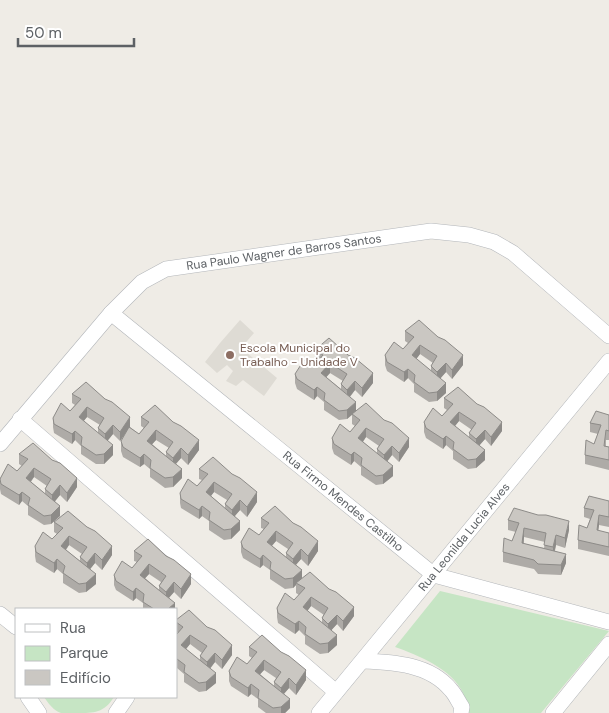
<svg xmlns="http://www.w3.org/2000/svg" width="609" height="713" font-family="'DM Sans',sans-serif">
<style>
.education{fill:#dedbd4}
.park{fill:#c6e5c4}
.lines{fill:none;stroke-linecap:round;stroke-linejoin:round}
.minor-casing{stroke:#b3b6ba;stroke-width:16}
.minor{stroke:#fff;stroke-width:15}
.wall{fill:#aeaba7;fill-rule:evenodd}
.shaded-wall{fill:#8d8b88}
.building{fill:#cac7c2;stroke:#8d8b88}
.education-dot{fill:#8d6e63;stroke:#fff;stroke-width:2}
.labels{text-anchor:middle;stroke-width:4;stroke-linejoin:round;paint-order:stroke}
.street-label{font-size:12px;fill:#5d6165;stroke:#fff}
.education-label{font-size:12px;fill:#785e54;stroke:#fff;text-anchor:start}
</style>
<rect width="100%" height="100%" fill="#efece6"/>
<path class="education" d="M240,320l14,13 -13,15 36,30 -13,18 -21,-16 -7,6 -10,-5 7,-10 -6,-6 -10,8 -12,-11 15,-19z"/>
<g class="park">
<path d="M440,591l169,40 -68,82h-75c0,-6 -1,-14 -3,-20 -11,-24 -45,-38 -68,-46z"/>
<path d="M44,697h70c-10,16 -20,16 -37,16 -5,0 -12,0 -16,0 -7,-2 -13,-10 -17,-16z"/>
</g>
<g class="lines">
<g class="minor-casing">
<g id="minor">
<path id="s1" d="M111,313l323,262 175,47"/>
<path d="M20,419l316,273"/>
<path id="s2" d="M0,444l111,-131 31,-31 24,-13 265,-38 38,4 25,7 19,11 96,83"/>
<path d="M0,614l16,13"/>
<path d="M363,661c30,1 67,3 88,29 4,4 7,11 11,17l-1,6"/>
<path d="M28,697l11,16"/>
<path d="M116,713l11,-16"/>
<path id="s3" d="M319,713l290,-352"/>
<path d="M553,713l56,-69"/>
</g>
</g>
<use href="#minor" class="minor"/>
</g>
<g class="wall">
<path d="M405,331l58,34 -11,14 -6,-7 -6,7 6,14 -9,8 -8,1 -15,-10v-8l-6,-6 -4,4 -17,-11 -2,-6v-10l18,-6 5,-6 -3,-2zM420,354l13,9 -2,3v5l-15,-12z"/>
<path d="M315,350l58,33 -11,14 -7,-7 -5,7 6,14 53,36 -10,15 -7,-7 -5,7 6,14 -10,8 -7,1 -15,-10v-8l-7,-6 -3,4 -17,-11 -2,-6v-10l18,-6 5,-6 -3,-2v-9l-5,4 -8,1 -15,-10v-8l-7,-6 -3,4 -17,-11 -2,-6v-9l18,-7 5,-6 -3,-2zM330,373l13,8 -2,3v5l-15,-12zM366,437l13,9 -2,3v5l-14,-12z"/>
<path d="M72,394l58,33 9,7 5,-6 -3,-2v-9l58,33 -11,15 -7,-7 -5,6 6,14 -9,9 -8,1 -15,-11v-8l-6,-5 -4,3 -17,-10 -2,-6v-10l8,-13 -9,13 -7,-7 -6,7 6,14 -9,9h-8l-15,-10v-8l-6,-6 -3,4 -18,-11 -1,-6v-9l17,-7 5,-6 -3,-2zM87,417l13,8 -2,3v5l-15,-12zM156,440l13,8 -3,4v4l-14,-12z"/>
<path d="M444,398l58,33 -11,15 -6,-7 -6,7 6,14 -9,8 -8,1 -15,-10v-8l-7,-6 -3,4 -17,-11 -2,-6v-10l18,-6 5,-6 -3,-2zM459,421l13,9 -3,3v5l-14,-12z"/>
<path d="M609,415v25h-3v6l3,1v23l-24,-6v-9l9,-11 4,-10 -8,-2v-9z"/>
<path d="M19,454l58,33 -10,15 -7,-7 -5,6 5,15 -9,8 -7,1 -16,-10v-9l-6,-5 -3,4 -18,-11 -1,-5v-11l17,-7 5,-5 -3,-2zM34,477l13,9 -2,3v5l-14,-12z"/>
<path d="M199,469l58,33 -10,15 -7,-7 -5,6 5,14 -9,9 -7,1 -15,-10v-9l-7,-5 -3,3 -18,-11 -1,-5v-10l17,-7 5,-6 -3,-1zM214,492l13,8 -2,4v4l-14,-12z"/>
<path d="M609,501v26l-10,-2 -1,6 11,2v23l-31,-7v-9l9,-12 3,-9 -6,-2v-9z"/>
<path d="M261,518l57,33 -10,15 -7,-7 -5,6 6,13 52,38 -11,15 -6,-7 -6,6 6,15 -9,8 -8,1 -15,-10v-8l-6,-6 -4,4 -17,-11 -1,-6v-9l17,-8 5,-5 -3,-2v-8l-3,3 -8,1 -15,-10v-9l-7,-5 -3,3 -17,-10 -2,-6v-10l18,-7 5,-6 -3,-1zM276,541l12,8 -2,4v4l-14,-11zM311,606l13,9 -2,3v5l-15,-12z"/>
<path d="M508,520l61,10 -4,18 -9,-3 -1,6 11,12 -5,12 -23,-1 -4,-5 -31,-7v-10l9,-11 4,-9 -8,-2zM524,537l21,5 -1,6 -20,-4z"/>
<path d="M54,522l58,33 -10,15 -7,-7 -5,6 6,15 -10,8 -7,1 -16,-10v-9l-6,-5 -3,4 -18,-11 -1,-6v-10l17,-7 5,-5 -3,-2zM69,545l13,9 -2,3v4l-14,-11z"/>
<path d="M134,551l57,33 -10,15 -7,-7 -5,6 6,11h-32v-6l-7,-5 -3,3 -17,-11 -2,-5v-10l18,-7 5,-6 -3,-1zM149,574l12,8 -2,4v4l-14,-12z"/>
<path d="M176,620l56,35 -10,14 -7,-7 -5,7 6,14 -10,8 -7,1 -15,-10v-8l-7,-6 -1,2v-35l2,-2 -2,-1zM190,644l12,9 -2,3v5l-14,-12z"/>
<path d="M249,647l57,33 -10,15 -7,-7 -5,6 6,14 -5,5h-19l-8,-6v-8l-7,-5 -3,3 -17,-11 -2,-5v-10l18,-7 5,-6 -3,-2zM264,670l12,8 -2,4v4l-14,-12z"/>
</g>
<g class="shaded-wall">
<path d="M420,345v9l-8,11v-10z"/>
<path d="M463,355v10l-11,14v-9z"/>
<path d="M330,363v10l-9,10v-10z"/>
<path d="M446,363v9l-9,10v-10z"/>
<path d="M408,369v9l-4,4v-10z"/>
<path d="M373,373v10l-11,14v-9z"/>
<path d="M355,381v9l-8,10v-10z"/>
<path d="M446,383v10l-9,8v-9z"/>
<path d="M317,387v9l-3,4v-10z"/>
<path d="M356,402v9l-9,8v-9z"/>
<path d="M87,407v10l-8,10v-10z"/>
<path d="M459,412v9l-9,11v-10z"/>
<path d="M130,417v10l-10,14v-9z"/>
<path d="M502,422v9l-11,15v-9z"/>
<path d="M113,425v9l-8,10v-10z"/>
<path d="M366,428v9l-8,11v-10z"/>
<path d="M156,430v10l-9,10v-9z"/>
<path d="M485,430v9l-9,10v-10z"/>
<path d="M75,431v9l-3,4v-10z"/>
<path d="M446,436v9l-3,4v-10z"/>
<path d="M409,438v9l-10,15v-9z"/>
<path d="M199,440v10l-11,15v-10z"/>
<path d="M113,445v10l-9,9v-10z"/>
<path d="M392,446v9l-8,10v-10z"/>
<path d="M181,448v10l-8,9v-9z"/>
<path d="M485,450v10l-9,8v-9z"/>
<path d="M354,452v9l-3,4v-10z"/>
<path d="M144,454v10l-4,3v-9z"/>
<path d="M393,466v10l-10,8v-9z"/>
<path d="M34,468v9l-8,10v-9z"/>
<path d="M182,469v9l-9,9v-10z"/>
<path d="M77,478v9l-10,15v-9z"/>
<path d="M214,482v10l-8,10v-10z"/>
<path d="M60,485v10l-8,10v-10z"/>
<path d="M22,492v9l-3,4v-10z"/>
<path d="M257,492v10l-10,15v-10z"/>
<path d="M240,500v10l-8,9v-9z"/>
<path d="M60,506v10l-9,8v-9z"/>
<path d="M202,506v10l-3,3v-9z"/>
<path d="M599,515v10l-2,15v-10z"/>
<path d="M240,521v9l-9,9v-10z"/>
<path d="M569,521v9l-4,18v-10z"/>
<path d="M524,528v9l-2,16v-10z"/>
<path d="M276,531v10l-9,10v-9z"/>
<path d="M556,535v10l-3,12v-10z"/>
<path d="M69,536v9l-8,11v-10z"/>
<path d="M318,541v10l-10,15v-10z"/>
<path d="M112,546v9l-10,15v-10z"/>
<path d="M301,549v10l-8,9v-9z"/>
<path d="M95,553v10l-8,10v-10z"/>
<path d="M566,554v9l-5,12v-10z"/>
<path d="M263,555v10l-3,3v-9z"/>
<path d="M57,559v10l-3,4v-10z"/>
<path d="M149,564v10l-9,10v-9z"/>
<path d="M302,570v9l-6,4v2l-3,3v-10z"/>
<path d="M96,574v10l-10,8v-9z"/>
<path d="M191,574v10l-10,15v-10z"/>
<path d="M174,582v10l-8,9v-9z"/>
<path d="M136,588v10l-3,3v-9z"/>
<path d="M311,597v9l-8,11v-10z"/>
<path d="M175,603v6h-7z"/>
<path d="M354,607v9l-11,15v-10z"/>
<path d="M337,615v9l-9,10v-10z"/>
<path d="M299,621v9l-4,4v-10z"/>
<path d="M190,635v9l-9,11v-10z"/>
<path d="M337,635v10l-9,8v-10z"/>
<path d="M232,645v10l-10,14v-9z"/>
<path d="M215,653v9l-8,10v-10z"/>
<path d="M177,659v9l-1,2v-10z"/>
<path d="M264,660v10l-9,10v-9z"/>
<path d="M306,670v10l-10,15v-10z"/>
<path d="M216,673v10l-10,8v-9z"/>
<path d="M289,678v10l-8,9v-9z"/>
<path d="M251,684v10l-3,3v-9z"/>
<path d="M290,699v9l-5,5h-4v-6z"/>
</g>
<g class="building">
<path d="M419,320l19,17 7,3 18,15 -11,15 -6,-7 -9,9 -6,-6 6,-10 -17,-11 -8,10 34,28 -9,9 -8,1 -15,-11 1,-7 -7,-6 -4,3 -17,-10 -2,-7 9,-13 9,7 11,-12 -9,-6z"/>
<path d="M329,338l19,17 7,3 18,15 -11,15 -7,-7 -8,9 -6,-6 6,-10 -17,-11 -9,10 35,29 -9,8 -8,1 -15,-11 1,-7 -8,-6 -3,3 -17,-11 -2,-5 9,-14 9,7 10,-12 -8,-5z"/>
<path d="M86,382l19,17 7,3 18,15 -10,15 -7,-7 -8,9 -7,-6 6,-10 -17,-11 -8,10 34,28 -9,9 -8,1 -15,-10 1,-8 -7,-6 -3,3 -18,-10 -1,-6 8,-15 9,8 11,-12 -9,-5z"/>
<path d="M458,387l19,17 7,3 18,15 -11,15 -6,-7 -9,9 -7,-6 7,-10 -17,-11 -9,10 35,28 -9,9 -8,1 -15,-11 1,-7 -8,-6 -3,3 -17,-11 -2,-6 9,-14 9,8 11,-12 -9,-6z"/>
<path d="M366,403l18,17 8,3 17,15 -10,15 -7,-7 -8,9 -7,-6 7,-10 -18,-11 -8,10 35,28 -10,9 -7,1 -15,-11 1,-7 -8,-6 -3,3 -17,-11 -2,-6 8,-14 10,8 10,-12 -8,-6z"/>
<path d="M155,405l18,17 8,4 18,14 -11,15 -7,-7 -8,10 -7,-6 7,-10 -17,-12 -9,11 35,28 -9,8 -8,1 -15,-10 1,-8 -7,-6 -4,4 -17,-11 -2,-6 8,-14 10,7 10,-12 -8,-5z"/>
<path d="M596,411l13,4v16l-3,-1 -2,16 5,1v13l-24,-5 1,-15 8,4 7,-19 -11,-2z"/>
<path d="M33,443l19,17 8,3 17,15 -10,15 -7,-8 -8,10 -7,-6 6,-10 -17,-11 -8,10 34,28 -9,9 -7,1 -16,-11 2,-7 -8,-6 -3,3 -18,-11 -1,-5 8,-15 9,7 11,-12 -9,-5z"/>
<path d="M213,457l19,17 8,4 17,14 -10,15 -7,-7 -8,10 -7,-6 7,-10 -18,-12 -8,10 34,29 -9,8 -7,1 -15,-10 1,-8 -8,-6 -3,4 -18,-11 -1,-6 8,-14 9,7 11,-12 -9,-5z"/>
<path d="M589,496l20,5v16l-10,-2 -2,15 12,3v14l-31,-7 1,-15 8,3 7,-18 -10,-2z"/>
<path d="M275,506l18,17 8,4 17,14 -10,15 -7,-7 -8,10 -7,-6 7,-10 -17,-12 -9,11 35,28 -9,8 -8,1 -15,-10 1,-7 -8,-7 -3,4 -17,-11 -2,-6 8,-14 10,7 10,-12 -8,-5z"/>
<path d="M514,508l24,7h8l23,6 -4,17 -9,-3 -3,12 -9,-2 2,-12 -22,-5 -2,15 44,11 -5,11 -23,-1 -4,-4 -31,-8 1,-14 8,3 7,-18 -11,-3z"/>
<path d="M68,511l19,16 8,4 17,15 -10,14 -7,-7 -8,10 -7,-6 7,-10 -18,-11 -8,10 35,28 -10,9 -7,1 -16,-11 2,-7 -8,-7 -3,4 -18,-11 -1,-6 8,-14 9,7 11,-11 -9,-6z"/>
<path d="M148,539l18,17 8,4 17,14 -10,15 -7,-7 -8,10 -7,-6 7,-10 -17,-12 -9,11 35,28 -7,6h-14l-11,-7 1,-8 -8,-6 -3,4 -17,-11 -2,-6 8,-14 10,7 10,-12 -8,-5z"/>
<path d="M310,572l19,17 7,3 18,15 -11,14 -6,-6 -9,9 -6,-6 6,-10 -17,-11 -8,10 34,28 -9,8 -8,1 -15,-10 1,-7 -7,-6 -4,3 -17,-11 -1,-5 8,-15 9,7 11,-12 -9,-5z"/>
<path d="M189,610l18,17 8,3 17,15 -10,15 -7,-7 -8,9 -7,-6 7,-10 -17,-11 -9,10 35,28 -10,9 -7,1 -15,-11 1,-7 -8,-6 -1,1v-25l7,-8 -7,-5v-2z"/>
<path d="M262,635l19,17 8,4 17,14 -10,15 -7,-7 -8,10 -7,-6 7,-10 -17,-12 -9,11 35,28 -9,8 -8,1 -15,-10 1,-8 -8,-6 -3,4 -17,-11 -2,-6 8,-14 10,7 10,-12 -8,-5z"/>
</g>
<circle class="education-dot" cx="230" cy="355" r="5"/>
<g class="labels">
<g class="street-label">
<text dy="4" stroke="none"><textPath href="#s2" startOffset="362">Rua Paulo Wagner de Barros Santos</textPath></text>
<text dy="4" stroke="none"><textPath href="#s1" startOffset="299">Rua Firmo Mendes Castilho</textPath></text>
<text dy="4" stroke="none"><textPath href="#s3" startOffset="228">Rua Leonilda Lucia Alves</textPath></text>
</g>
<g class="education-label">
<text x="240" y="352">Escola Municipal do<tspan x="240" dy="14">Trabalho - Unidade V</tspan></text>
</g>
</g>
<rect x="15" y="608" width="162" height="90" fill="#ffffff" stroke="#bec0c1"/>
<rect x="25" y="624" width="25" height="8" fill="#ffffff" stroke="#bec0c1"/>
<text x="60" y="633" font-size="15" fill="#5d6165">Rua</text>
<rect x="25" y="646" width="25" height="15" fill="#c6e5c4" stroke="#bec0c1"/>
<text x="60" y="658" font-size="15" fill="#5d6165">Parque</text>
<rect x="25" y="670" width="25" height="15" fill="#cac7c2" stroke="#bec0c1"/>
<text x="60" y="683" font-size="15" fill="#5d6165">Edifício</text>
<path d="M18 38v8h116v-8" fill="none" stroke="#5d6165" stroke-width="2.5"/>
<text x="25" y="38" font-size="15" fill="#5d6165" stroke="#ffffff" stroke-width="4" paint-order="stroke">50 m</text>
</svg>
